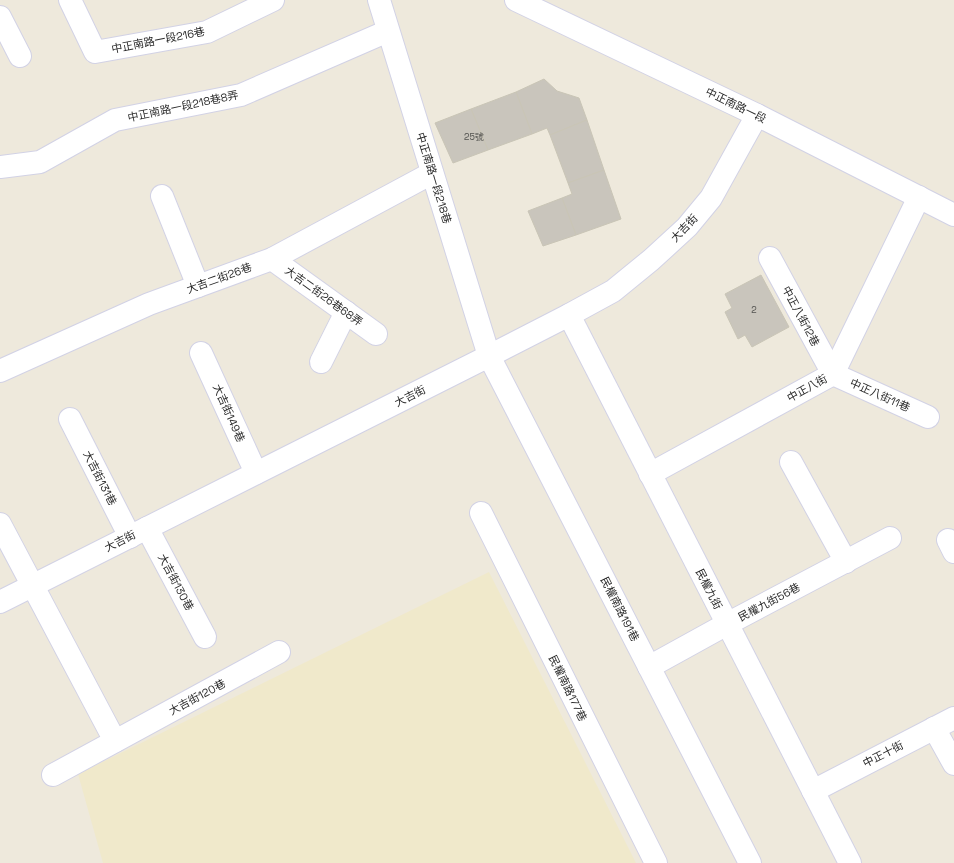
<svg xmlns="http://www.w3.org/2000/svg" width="954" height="863" font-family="'Space Grotesk','Noto Sans TC',sans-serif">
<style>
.education{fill:#f0e9cb}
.building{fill:#c9c5bc;stroke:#c9c5b6}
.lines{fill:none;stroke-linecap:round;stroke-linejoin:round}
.minor-casing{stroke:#d2d2e5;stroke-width:24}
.minor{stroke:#fff;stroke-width:22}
.labels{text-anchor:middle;stroke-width:4;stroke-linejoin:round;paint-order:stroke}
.number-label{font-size:9px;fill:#52524f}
.street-label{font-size:11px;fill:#2b2b2b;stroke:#fff}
</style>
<rect width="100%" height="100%" fill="#eee9dc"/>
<path class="education" d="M489,572l147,291h-533l-25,-89z"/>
<g class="building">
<path d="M544,79l13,12 22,7 8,22 -37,15 -3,-7 -15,6 -16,-42z"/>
<path d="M516,92l16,42 -44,16 -17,-41z"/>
<path d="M471,109l17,41 -35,13 -18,-40z"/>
<path d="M587,120l17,50 -36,13 -18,-48z"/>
<path d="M604,170l17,49 -45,16 -14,-37 10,-4 -4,-11z"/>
<path d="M562,198l14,37 -33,11 -15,-35z"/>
<path d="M761,275l28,52 -37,20 -7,-12 -7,4 -13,-27 7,-4 -7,-14z"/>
</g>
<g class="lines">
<g class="minor-casing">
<g id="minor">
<path d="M70,0l25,52 112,-20 66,-32"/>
<path d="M379,0l110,356 261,507"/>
<path d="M516,0l241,115 197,100"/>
<path d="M0,17l20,39"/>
<path d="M0,167l40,-5 75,-42 126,-25 147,-64"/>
<path d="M162,196l36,90"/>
<path d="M770,258l63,116 95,43"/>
<path d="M272,259l104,75"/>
<path d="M569,315l281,548"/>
<path d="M201,353l55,120"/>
<path d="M321,362l25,-50"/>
<path d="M0,371l149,-67 123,-45 160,-86"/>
<path d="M70,419l60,118"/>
<path d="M791,462l55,100"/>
<path d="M650,474l183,-100 86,-177"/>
<path d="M481,513l175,350"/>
<path d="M0,524l115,217"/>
<path d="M147,528l58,109"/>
<path d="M948,540l6,12"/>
<path d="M0,602l489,-246 80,-41 44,-24 38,-31 36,-33 24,-29 46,-83"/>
<path d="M649,667l78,-43 163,-86"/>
<path d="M934,728l20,36"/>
<path d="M53,775l226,-123"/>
<path d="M813,791l141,-73"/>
</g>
</g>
<use href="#minor" class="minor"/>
</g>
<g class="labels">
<g class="number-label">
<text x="474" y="140">25號</text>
<text x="754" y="313">2</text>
</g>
<g class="street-label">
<text transform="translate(158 40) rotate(-11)" y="4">中正南路一段216巷</text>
<text transform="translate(736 105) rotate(26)" y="4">中正南路一段</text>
<text transform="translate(183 106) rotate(-12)" y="4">中正南路一段218巷8弄</text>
<text transform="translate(434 178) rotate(73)" y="4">中正南路一段218巷</text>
<text transform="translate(684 228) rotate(-46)" y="4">大吉街</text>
<text transform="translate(219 278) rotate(-20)" y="4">大吉二街26巷</text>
<text transform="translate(324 296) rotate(36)" y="4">大吉二街26巷68弄</text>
<text transform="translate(801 316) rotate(62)" y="4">中正八街12巷</text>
<text transform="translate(807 388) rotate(-29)" y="4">中正八街</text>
<text transform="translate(880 395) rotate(24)" y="4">中正八街11巷</text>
<text transform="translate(410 396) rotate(-27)" y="4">大吉街</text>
<text transform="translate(229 413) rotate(66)" y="4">大吉街149巷</text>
<text transform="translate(100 478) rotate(63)" y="4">大吉街131巷</text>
<text transform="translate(120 541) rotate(-27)" y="4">大吉街</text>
<text transform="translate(176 582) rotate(62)" y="4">大吉街130巷</text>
<text transform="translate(709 589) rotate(63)" y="4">民權九街</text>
<text transform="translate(769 602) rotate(-28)" y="4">民權九街56巷</text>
<text transform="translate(620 609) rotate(63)" y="4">民權南路191巷</text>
<text transform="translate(568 688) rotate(64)" y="4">民權南路177巷</text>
<text transform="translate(197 697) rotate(-28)" y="4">大吉街120巷</text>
<text transform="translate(883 754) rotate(-27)" y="4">中正十街</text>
</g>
</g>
</svg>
